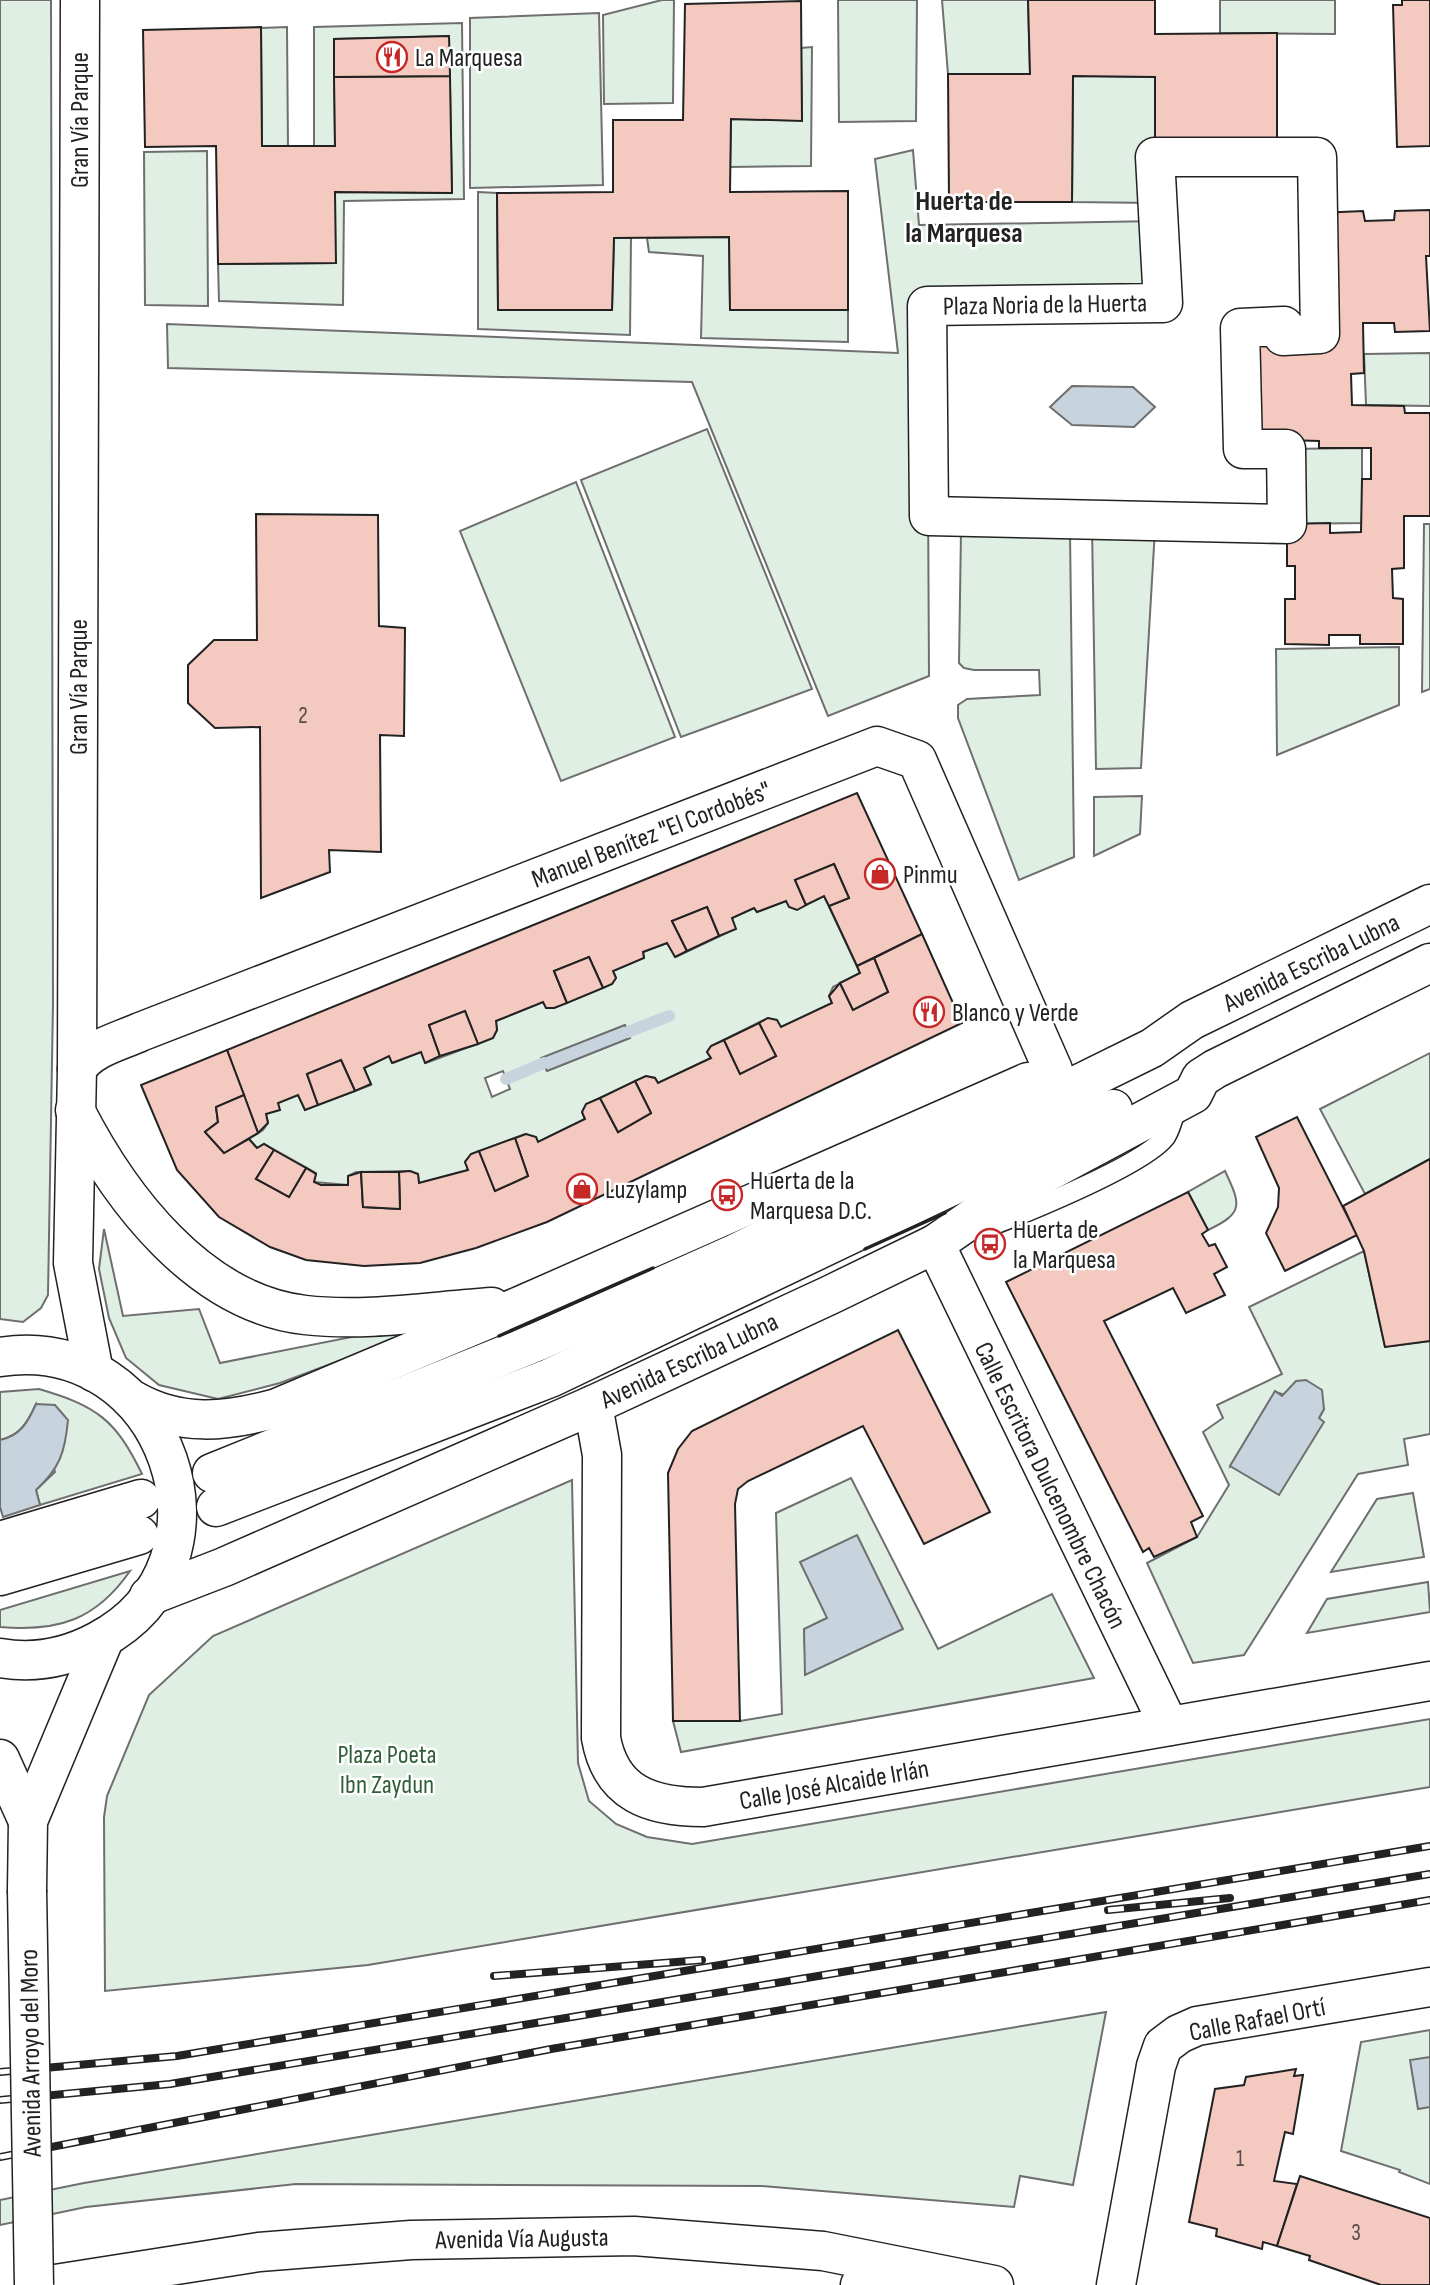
<svg xmlns="http://www.w3.org/2000/svg" width="1430" height="2285" font-family="'Sofia Sans Condensed',sans-serif">
<style>
.green{fill:#e0efe3;stroke:#6f6f6f;stroke-width:2;fill-rule:evenodd}
.water{fill:#c7d3dd;stroke:#6f6f6f;stroke-width:2}
.lines{fill:none;stroke-linecap:round;stroke-linejoin:round}
.stream{stroke:#c7d3dd;stroke-width:12}
.building{fill:#f3c9c0;stroke:#222;stroke-width:2}
.lane-casing{stroke:#222;stroke-width:22}
.street-casing{stroke:#222;stroke-width:41}
.secondary-casing{stroke:#222;stroke-width:41}
.primary-casing{stroke:#222;stroke-width:41}
.lane{stroke:#fff;stroke-width:19}
.street{stroke:#fff;stroke-width:38}
.secondary{stroke:#fff;stroke-width:38}
.primary{stroke:#fff;stroke-width:38}
.rail-casing{stroke:#222;stroke-width:8}
.rail{stroke:#fff;stroke-width:5;stroke-dasharray:16;stroke-linecap:butt}
.primary-bridge-casing{stroke:#222;stroke-width:41;stroke-linecap:butt}
.primary-bridge{stroke:#fff;stroke-width:38}
.wall{stroke:#222;stroke-width:3.5}
.labels{text-anchor:middle;stroke-width:5;stroke-linejoin:round;paint-order:stroke}
.number-label{font-size:23px;fill:#564c4a}
.poi-label{font-size:26px;fill:#222;stroke:#fff;text-anchor:start}
.street-label{font-size:26px;fill:#222;stroke:#fff}
.park-label{font-size:26px;fill:#2f5e38;stroke:#fff}
.neighbourhood-label{font-size:28px;font-weight:bold;fill:#222;stroke:#fff}
</style>
<rect width="100%" height="100%" fill="#fff"/>
<g class="green">
<path d="M0,0h51l2,1003 -5,292 -7,13 -18,14 -23,-3z"/>
<path d="M662,0h12l-1,103 -69,1 -1,-89z"/>
<path d="M838,0h79l-1,121 -77,1z"/>
<path d="M942,0h86l2,74h-82z"/>
<path d="M1220,0h115v34l-115,-1z"/>
<path d="M599,13l4,172 -133,3v-170z"/>
<path d="M462,23l2,176 -120,2 -1,104 -124,-4 -1,-37 117,-1v-71l117,1 -3,-157 -115,3 1,107 -21,1v-120z"/>
<path d="M287,27l1,120 -26,-1 -1,-118z"/>
<path d="M812,47l-1,119 -81,1 1,-48 71,1 -1,-72z"/>
<path d="M1073,76l82,1 1,126 -84,-1z"/>
<path d="M913,150l6,75 239,-4 5,82 -236,3 2,370 -101,40 -136,-334 -524,-14 -1,-44 731,29 -23,-194z"/>
<path d="M207,151l1,155 -63,-1 -1,-153z"/>
<path d="M478,192l19,1 1,117h114l2,-72h17l-1,97 -152,-6z"/>
<path d="M729,237l1,73h118v32l-147,-4 2,-82 -54,-4 -2,-14z"/>
<path d="M1430,353v53l-64,-1 -2,-51z"/>
<path d="M707,429l105,260 -131,48 -100,-257z"/>
<path d="M1362,448v75l-75,1 -1,-75z"/>
<path d="M576,482l99,255 -114,44 -101,-250z"/>
<path d="M1424,524h6v165l-8,3z"/>
<path d="M1092,527l63,2 -14,239 -45,1z"/>
<path d="M961,531l109,1 4,325 -55,23 -61,-162v-13l9,-6 73,-4 -1,-25h-65l-10,-2 -5,-5z"/>
<path d="M1399,647v58l-122,50 -1,-106z"/>
<path d="M1142,796l-2,38 -46,22v-59z"/>
<path d="M824,896l36,77 -27,14 -4,9 3,7 -51,24 -13,-9 -57,28 -4,6 4,6 -53,25 -3,-5 -9,-2 -59,28 -5,8 3,7 -47,23 -2,-5 -11,-3 -54,20 -6,8 3,8 -49,13 -1,-9 -8,-3 -54,1 -8,4v9l-34,-3 2,-9 -52,-29 -7,4 -8,-9 14,-9 5,-7 -2,-9 12,-11 20,-8 7,15 66,-25 -7,-17 25,-12 4,7 28,-11 5,11 67,-25 4,-8 -1,-9 47,-19 3,5 8,1 58,-24 4,-6 -3,-7 31,-13 -1,-6 24,-9 9,14 59,-28 -3,-11 22,-10 3,4 29,-11 20,4zM625,1025l5,13 -83,33 -5,-13zM503,1071l7,18 -18,8 -7,-19z"/>
<path d="M1430,1053v106l-65,35 -45,-85z"/>
<path d="M1225,1171c16,34 19,42 -17,59l-20,-38z"/>
<path d="M104,1229l19,87 76,-7 21,54 192,-38 4,7 -136,51 -62,16 -59,-14 -33,-27 -17,-40 -10,-49z"/>
<path d="M1364,1251l21,96 45,-6v93l-26,5 4,26 -50,9 -114,181 -51,8 -46,-100 50,-26 32,-52 -26,-53 20,-14 -6,-13 65,-31 -33,-67zM1276,1392l48,17 -5,9 -88,48z"/>
<path d="M39,1389c58,17 77,31 103,85l-102,31 -4,-15 19,-18 -19,-68c-8,18 -16,32 -36,36v-48z"/>
<path d="M851,1478l87,171 114,-55 42,84 -413,74 -8,-31h67l42,-7 -6,-201zM827,1618l-21,56 -2,-45z"/>
<path d="M572,1480l6,283 11,38 27,23 31,13 45,7 738,-125v68l-1062,178 -263,26 -1,-174 3,-21 42,-101 64,-59z"/>
<path d="M1413,1493l11,64 -93,15 46,-73z"/>
<path d="M130,1571c-34,49 -72,61 -130,56v-17z"/>
<path d="M1428,1582l2,30 -123,21 20,-34z"/>
<path d="M1106,2012l-33,173 -53,-9 -6,31 -253,-21 -465,-2 -210,23 -86,18v-25l84,-17z"/>
<path d="M1430,2030v154l-31,-12 1,-2 -59,-19 20,-109z"/>
</g>
<g class="water">
<path d="M1072,386l61,1 22,20 -21,20 -62,-2 -22,-18z"/>
<path d="M625,1025l5,13 -83,33 -6,-13z"/>
<path d="M1306,1380l16,10 2,19 -5,9 5,4 -45,73 -49,-29 45,-75 7,5 14,-15z"/>
<path d="M36,1404l19,1 13,15c-3,32 -8,48 -32,70l4,15 -37,12 -3,-10v-67c20,-4 28,-18 36,-36z"/>
<path d="M857,1535l46,94 -98,46 -1,-46 23,-11 -27,-56z"/>
<path d="M1430,2057v50l-12,2 -8,-49z"/>
</g>
<g class="lines">
<g class="stream">
<path d="M628,1032l41,-16"/>
<path d="M506,1079l38,-16"/>
</g>
</g>
<g class="building">
<path d="M1028,0h127v34l122,-1v123l-122,1v-80l-82,-1 -1,126h-123l-1,-128h82z"/>
<path d="M1402,0h28v146l-33,1 -4,-142h9z"/>
<path d="M801,1l1,120 -71,-2 -1,73 118,-1v119h-118l-1,-73 -115,1 -2,72h-114l-1,-117 116,-1v-72h70l2,-116z"/>
<path d="M261,27l1,119h73l-1,-69 116,-1 2,117 -117,-1 1,71 -118,1 -2,-118 -71,1 -2,-117z"/>
<path d="M449,36l1,40 -116,1v-38z"/>
<path d="M1430,210v46h-4l4,75 -35,1 -1,-9h-31l1,50 -13,1 1,31 52,1 1,7h25v103h-26v52l-12,1 1,29 10,1v45h-43v-9h-31v10l-44,-1v-45h10v-33h-8v-42l43,-1v10l31,-1 1,-53h9v-31h-52v-7l-33,-1 -43,9 -3,-121 80,6 -1,-121 44,-2 2,10 29,-1 1,-9z"/>
<path d="M256,514l122,1 1,111 26,2 -1,108 -24,-1 1,117 -52,-2 1,22 -69,26 -1,-171 -45,1 -27,-25v-38l26,-25h43z"/>
<path d="M857,793l65,141 -65,32 -28,-60 20,-8 -15,-34 -39,16 11,25 -9,5 -8,-3 -3,-6 -29,11 -3,-4 -22,10 4,11 -17,7 -12,-29 -35,14 15,30 -12,6 -8,-14 -24,9 1,6 -31,13 3,7 -4,6 -9,4 -14,-31 -35,14 13,32 -13,5h-8l-3,-6 -47,19 1,9 -4,8 -15,6 -13,-33 -36,14 11,31 -15,7 -4,-11 -29,11 -3,-7 -25,12 7,16 -16,7 -14,-31 -34,14 11,31 -13,5 -7,-15 -20,8 2,7 -14,4 2,9 -10,10 -31,-83z"/>
<path d="M834,864l15,34 -20,8 -5,-10 -18,9 -11,-25z"/>
<path d="M707,907l12,29 -32,15 -15,-30z"/>
<path d="M922,934l40,89 -415,199 -71,26 -56,15 -56,3 -58,-6 -36,-13 -51,-30 -42,-47 -36,-85 86,-35 17,45 -28,12 2,15 -13,10 19,21 25,-14 8,9 7,-4 10,6 -18,29 33,18 17,-29 10,6 -2,8 7,3h27v-9l13,-4 2,35 37,2 -1,-37 11,-1 8,3 1,9 49,-13 -3,-8 6,-8 8,-3 16,40 33,-15 -13,-38 11,-4 10,3 2,5 47,-23 -3,-7 4,-8 14,-6 18,34 33,-19 -16,-32 11,-5 9,2 3,5 53,-25 -4,-6 4,-6 13,-6 16,34 36,-18 -17,-33 9,-5 9,2 4,7 51,-24 -3,-7 11,-13 13,27 35,-18 -14,-34z"/>
<path d="M589,957l14,31 -36,15 -13,-32z"/>
<path d="M874,958l14,34 -35,18 -13,-27 20,-10 -3,-7z"/>
<path d="M465,1011l13,33 -38,12 -11,-31z"/>
<path d="M759,1023l17,33 -36,18 -16,-34z"/>
<path d="M341,1060l14,31 -37,14 -11,-31z"/>
<path d="M635,1081l16,32 -33,19 -18,-34z"/>
<path d="M244,1095l14,38 -34,20 -19,-21 13,-10 -2,-15z"/>
<path d="M1297,1117l60,118 -72,36 -19,-38 12,-26 1,-19 -23,-51z"/>
<path d="M515,1138l13,38 -33,15 -16,-40z"/>
<path d="M274,1150l32,18 -17,29 -33,-18z"/>
<path d="M1430,1159v182l-45,6 -21,-96 -21,-45z"/>
<path d="M361,1172h38l1,37 -37,-2z"/>
<path d="M1188,1192l20,38 -6,4 7,12 6,-2 12,23 -13,7 11,21 -39,18 -13,-25 -69,33 99,195 -12,6 6,15 -43,20 -5,-9 -6,4 -137,-270z"/>
<path d="M898,1330l92,182 -66,32 -61,-118 -115,55 -10,8 -3,15 5,217h-67l-5,-248 10,-24 14,-18z"/>
<path d="M1296,2069l-2,7 9,-1 -10,59 -8,-2 -11,49 23,3 -20,62 -14,-4 -1,7 -46,-13 1,-7 -28,-7 26,-133 29,-4 2,-8z"/>
<path d="M1300,2176l130,42v67h-49l-72,-25 1,-4 -33,-10z"/>
</g>
<g class="lines">
<g class="lane-casing">
<path id="lane" d="M976,1231c37,-13 170,-66 190,-95 5,-8 8,-21 11,-31"/>
</g>
<g class="street-casing">
<g id="street">
<path d="M1155,157h162l3,177 -37,2 1,-10 -44,2 3,121h43l1,75 -358,-8 -2,-210 236,-3z"/>
<path d="M77,1069c13,-21 41,-27 63,-37l737,-286 40,14 136,310"/>
<path d="M935,1244l234,482"/>
<path d="M593,1405l9,50 -1,283c10,56 50,69 102,69l727,-126"/>
<path d="M1116,2285l40,-219 7,-20 16,-12 18,-8 233,-39"/>
</g>
</g>
<g class="secondary-casing">
<path id="secondary" d="M860,2285l56,-15"/>
</g>
<g class="primary-casing">
<g id="primary">
<path d="M80,0l-3,1069 -4,194 21,109"/>
<path d="M75,1110c45,88 124,193 230,205 61,7 126,-4 187,-8"/>
<path d="M0,1357c167,-26 248,205 98,284 -30,16 -64,23 -98,17"/>
<path d="M133,1400c47,27 93,22 144,8l245,-103 506,-223"/>
<path d="M212,1473l327,-132 197,-88 416,-205 40,-28 238,-116"/>
<path d="M216,1507l334,-129 563,-269"/>
<path d="M0,1541l141,-42"/>
<path d="M0,1576l139,-41"/>
<path d="M149,1596l75,-29 369,-162 237,-110 105,-51 75,-52 183,-98 8,-16 14,-9 215,-106"/>
<path d="M0,1759l28,62"/>
<path d="M27,1890l1,-69 77,-184"/>
<path d="M49,2285l210,-33 152,-12 223,-4 189,15 171,34"/>
</g>
</g>
<use href="#lane" class="lane"/>
<use href="#street" class="street"/>
<use href="#secondary" class="secondary"/>
<use href="#primary" class="primary"/>
<g class="rail-casing">
<g id="rail">
<path d="M1108,1910l122,-12"/>
<path d="M494,1976l208,-16"/>
<path d="M0,2072l177,-16 1253,-210"/>
<path d="M0,2100l170,-16 1260,-210"/>
<path d="M0,2157l551,-108 879,-149"/>
</g>
</g>
<use href="#rail" class="rail"/>
<g class="primary-bridge-casing">
<path id="primary-bridge" d="M27,1890l7,395"/>
</g>
<use href="#primary-bridge" class="primary-bridge"/>
<g class="wall">
<path d="M865,1249l80,-36"/>
<path d="M499,1336l154,-68"/>
</g>
</g>
<defs>
<g id="restaurant-ring" transform="scale(1.575)"><circle r="9.5" fill="#fff" stroke="#c62828" stroke-width="1.5"/><path d="M-5-6h1v4h1v-4h1v4h1v-4h1v5L-1.5 .5V6h-2V.5L-5-1ZM5-6V6H3V1.5H1.5Q1.5-4 5-6Z" fill="#c62828"/></g>
<g id="shop-ring" transform="scale(1.575)"><circle r="9.5" fill="#fff" stroke="#c62828" stroke-width="1.5"/><path d="M-5-2.5h2.3a2.7 3.5 0 0 1 5.4 0H5L5.5 6h-11ZM-1.5-2.5h3a1.5 2.3 0 0 0-3 0Z" fill="#c62828"/></g>
<g id="bus-ring" transform="scale(1.575)"><circle r="9.5" fill="#fff" stroke="#c62828" stroke-width="1.5"/><path d="M-5-6H5V4H4V6H2V4H-2V6H-4V4H-5ZM-3.5-4V0h7V-4ZM-3.5 1.2v1.5H-2V1.2ZM2 1.2v1.5H3.5V1.2Z" fill="#c62828"/></g>
</defs>
<g fill-rule="evenodd">
<use href="#restaurant-ring" x="392" y="57"/>
<use href="#shop-ring" x="880" y="874"/>
<use href="#restaurant-ring" x="929" y="1012"/>
<use href="#shop-ring" x="582" y="1189"/>
<use href="#bus-ring" x="727" y="1195"/>
<use href="#bus-ring" x="990" y="1244"/>
</g>
<g class="labels">
<g class="number-label">
<text x="303" y="723">2</text>
<text x="1240" y="2166">1</text>
<text x="1356" y="2240">3</text>
</g>
<g class="poi-label">
<text x="415" y="66">La Marquesa</text>
<text x="903" y="883">Pinmu</text>
<text x="952" y="1021">Blanco y Verde</text>
<text x="750" y="1189">Huerta de la<tspan x="750" dy="30">Marquesa D.C.</tspan></text>
<text x="605" y="1198">Luzylamp</text>
<text x="1013" y="1238">Huerta de<tspan x="1013" dy="30">la Marquesa</tspan></text>
</g>
<g class="street-label">
<text transform="translate(79 120) rotate(-90)" y="9">Gran Vía Parque</text>
<text transform="translate(1045 304) rotate(-1)" y="9">Plaza Noria de la Huerta</text>
<text transform="translate(78 687) rotate(-90)" y="9">Gran Vía Parque</text>
<text transform="translate(651 834) rotate(-21)" y="9">Manuel Benítez "El Cordobés"</text>
<text transform="translate(1311 962) rotate(-26)" y="9">Avenida Escriba Lubna</text>
<text transform="translate(689 1360) rotate(-25)" y="9">Avenida Escriba Lubna</text>
<text transform="translate(1051 1485) rotate(64)" y="9">Calle Escritora Dulcenombre Chacón</text>
<text transform="translate(834 1784) rotate(-10)" y="9">Calle José Alcaide Irlán</text>
<text transform="translate(1257 2019) rotate(-11)" y="9">Calle Rafael Ortí</text>
<text transform="translate(30 2053) rotate(-91)" y="9">Avenida Arroyo del Moro</text>
<text transform="translate(522 2238) rotate(-1)" y="9">Avenida Vía Augusta</text>
</g>
<g class="park-label">
<text x="387" y="1763">Plaza Poeta<tspan x="387" dy="30">Ibn Zaydun</tspan></text>
</g>
<g class="neighbourhood-label">
<text x="964" y="210">Huerta de<tspan x="964" dy="32">la Marquesa</tspan></text>
</g>
</g>
</svg>
